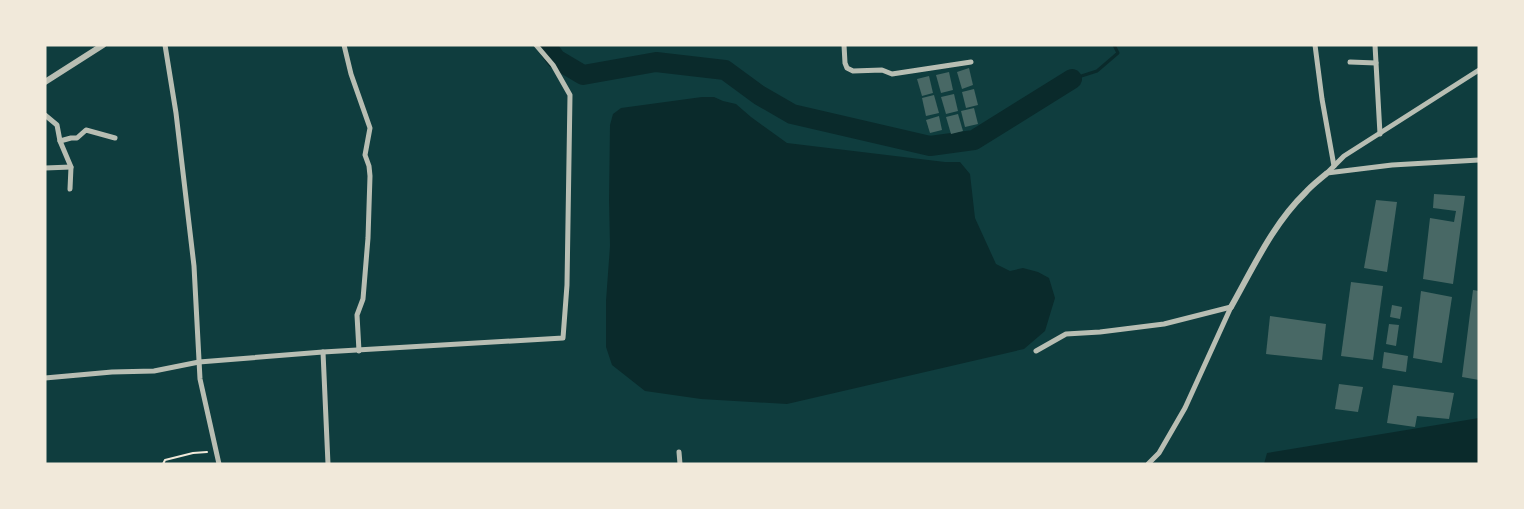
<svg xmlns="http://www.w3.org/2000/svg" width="1524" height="509" font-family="Inter,sans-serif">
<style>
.water{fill:#0a2a2b}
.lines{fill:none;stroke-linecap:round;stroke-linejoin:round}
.stream{stroke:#0a2a2b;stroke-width:3}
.river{stroke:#0a2a2b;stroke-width:20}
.building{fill:#486865}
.path{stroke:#f1e9da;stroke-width:2}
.minor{stroke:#b8beb3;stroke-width:5}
.tertiary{stroke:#b8beb3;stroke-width:6}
</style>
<rect width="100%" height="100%" fill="#0f3d3e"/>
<g class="water">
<path d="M702,97h12l9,4 13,3 15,13 36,26 158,19h15l10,12 5,44 21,46 14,7 13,-3 15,4 11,6 6,20 -10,33 -21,18 -237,55 -86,-5 -56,-8 -33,-26 -6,-18v-46l4,-55 -1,-46 1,-75 3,-11 8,-6z"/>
<path d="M1479,418v46h-215l3,-11z"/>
</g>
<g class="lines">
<path class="stream" d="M1072,79l25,-8 21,-18 -4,-8"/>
<path class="river" d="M546,45l10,14 27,16 73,-13 69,8 34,25 33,19 138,32 44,-6 98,-61"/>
</g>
<g class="building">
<path d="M969,68l4,17 -11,4 -5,-17z"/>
<path d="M949,72l4,18 -12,3 -5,-18z"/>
<path d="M929,76l4,17 -11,3 -5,-17z"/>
<path d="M974,89l4,16 -12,3 -4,-16z"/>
<path d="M954,94l4,17 -12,3 -5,-17z"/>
<path d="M934,95l5,18 -13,3 -4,-18z"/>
<path d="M974,108l4,16 -13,3 -4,-16z"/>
<path d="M958,114l5,17 -12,3 -5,-17z"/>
<path d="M939,116l3,14 -12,3 -4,-13z"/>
<path d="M1434,194l31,2 -12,88 -30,-5 7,-61 24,4 2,-11 -23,-3z"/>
<path d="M1376,200l21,2 -10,70 -23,-4z"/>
<path d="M1351,282l32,4 -10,74 -32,-4z"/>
<path d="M1473,290l6,1v89l-17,-3z"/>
<path d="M1421,291l31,6 -10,66 -29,-5z"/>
<path d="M1392,305l10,2 -2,12 -10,-2z"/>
<path d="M1270,316l56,8 -4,36 -56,-6z"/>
<path d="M1389,324l10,1 -3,21 -10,-2z"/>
<path d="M1384,352l24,4 -2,16 -24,-4z"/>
<path d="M1339,384l24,3 -5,25 -23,-3z"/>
<path d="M1393,385l61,8 -5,26 -32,-3 -2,11 -28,-4z"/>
</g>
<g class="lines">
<path class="path" d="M163,464l2,-4 28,-7 14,-1"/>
<g class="minor">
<path d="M165,45l11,68 18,153 6,113 19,85"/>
<path d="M344,45l7,29 19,54 -5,27 4,11 1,10 -2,62 -5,61 -6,16 2,36"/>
<path d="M844,45l1,18 2,5 6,3 29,-1 10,4 79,-12"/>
<path d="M1315,45l7,54 12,67"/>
<path d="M1375,45l5,89"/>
<path d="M1350,62l26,1"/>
<path d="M45,115l12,10 3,16 11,26 -1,22"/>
<path d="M60,141l11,-3h6l9,-8 29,8"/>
<path d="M45,168l26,-1"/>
<path d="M1327,173l65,-8 87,-5"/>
<path d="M1326,174l18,-18 135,-86"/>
<path d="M1036,351l30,-17 34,-2 64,-8 67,-17"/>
<path d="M323,352l5,112"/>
<path d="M45,378l67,-6 42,-1 45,-9 124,-10 240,-14 4,-53 3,-190 -17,-30 -17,-20"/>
<path d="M679,452l1,12"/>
<path d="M1148,464l11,-11 26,-45 46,-101"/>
</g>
<g class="tertiary">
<path d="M45,82l58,-37"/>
<path d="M1231,307c22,-39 42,-83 74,-114 6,-7 14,-13 21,-19"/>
</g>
</g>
<rect width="1524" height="509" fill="none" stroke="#f1e9da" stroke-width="93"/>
</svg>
